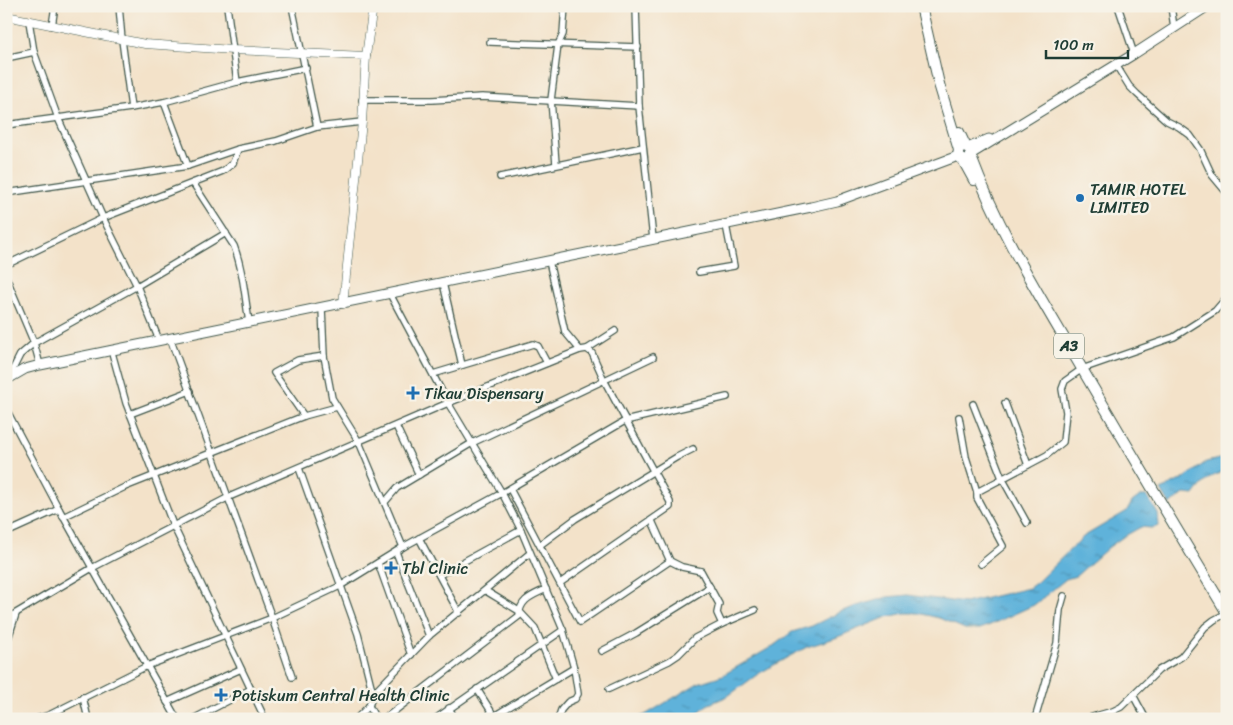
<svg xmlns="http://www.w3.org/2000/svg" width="1233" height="725" font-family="Sriracha,sans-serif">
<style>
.water{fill:url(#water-ripples);stroke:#3f7887}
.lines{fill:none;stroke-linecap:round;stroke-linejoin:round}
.street-casing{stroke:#3f564a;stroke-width:8}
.secondary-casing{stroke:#3f564a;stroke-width:9}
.primary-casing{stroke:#3f564a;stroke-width:11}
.highway-casing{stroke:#3f564a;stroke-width:12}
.street{stroke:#fff;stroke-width:5.5}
.secondary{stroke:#fff;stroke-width:8}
.primary{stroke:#fff;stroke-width:9}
.highway{stroke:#fff;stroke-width:10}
.poi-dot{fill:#1f6fb2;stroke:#f7f3e8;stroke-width:2}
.labels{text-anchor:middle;stroke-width:5;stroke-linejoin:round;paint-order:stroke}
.shield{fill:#f7f3e8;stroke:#60746a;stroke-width:1}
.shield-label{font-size:15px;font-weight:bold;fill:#1f3d34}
.poi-label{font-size:16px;fill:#1f3d34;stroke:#f7f3e8;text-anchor:start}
</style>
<defs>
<pattern id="water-ripples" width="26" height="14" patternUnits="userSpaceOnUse" patternTransform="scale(1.25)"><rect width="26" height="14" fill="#5fb2da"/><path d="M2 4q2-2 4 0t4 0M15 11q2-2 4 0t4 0" fill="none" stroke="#4e92b2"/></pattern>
</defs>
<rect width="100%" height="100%" fill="#f7f3e8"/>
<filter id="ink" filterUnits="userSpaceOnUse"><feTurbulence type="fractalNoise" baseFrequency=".02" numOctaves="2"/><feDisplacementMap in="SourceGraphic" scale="10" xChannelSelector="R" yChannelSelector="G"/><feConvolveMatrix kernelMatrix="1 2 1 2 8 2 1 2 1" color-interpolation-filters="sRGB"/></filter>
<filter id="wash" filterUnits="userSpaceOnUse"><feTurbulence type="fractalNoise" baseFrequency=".0096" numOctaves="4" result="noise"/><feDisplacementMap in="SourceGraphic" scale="20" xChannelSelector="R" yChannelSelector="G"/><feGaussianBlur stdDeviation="1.12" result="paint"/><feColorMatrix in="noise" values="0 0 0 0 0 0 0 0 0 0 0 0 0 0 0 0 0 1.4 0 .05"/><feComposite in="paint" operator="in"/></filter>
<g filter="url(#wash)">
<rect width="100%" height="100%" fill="#f3e2c9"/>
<g class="water">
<path d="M1227,457v13c-15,5 -24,12 -33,25l-10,-1 -14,11 -9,-15 25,-13 20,-15z"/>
<path d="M1140,496h7l11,18 1,12 -8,2 -10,-1 -18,10 -14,10 -33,29 -10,3 -32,26 -44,20 -10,4h-15l-26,-11 -21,-5h-13l-18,4 -52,21 -28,9 -17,9 -32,18 -30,22 -21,9 -16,14h-57l11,-4 53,-32 25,-8 50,-29 19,-14 20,-6 30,-15 15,-5 30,-9 21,-2 57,8 64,-15 8,-6 46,-45 44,-26 5,-9z"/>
</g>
</g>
<g filter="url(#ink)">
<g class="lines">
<g class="street-casing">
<g id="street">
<path d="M119,6l3,34 9,68"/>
<path d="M227,6l10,76"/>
<path d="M292,6l25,121"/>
<path d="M636,6l3,100 14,133"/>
<path d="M1118,6l16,48"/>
<path d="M1171,6l3,22"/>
<path d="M29,21l5,31 24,66 45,100 34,68 22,54"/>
<path d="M52,26l3,-20"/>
<path d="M490,42l148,5"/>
<path d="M6,58l28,-6"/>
<path d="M1116,65l13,21 8,8 30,27 12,6 11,8 10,14 12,26 15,18"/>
<path d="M362,100h70l50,-3 157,9"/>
<path d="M164,102l24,64"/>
<path d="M6,125l125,-17 33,-6 73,-20 69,-14"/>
<path d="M556,164l-5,-64 7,-55 5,-11 2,-28"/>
<path d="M500,177l143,-30"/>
<path d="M193,183l41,63c9,24 11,51 15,76"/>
<path d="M6,193l182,-27 50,-17 38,-8 41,-14 45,-5"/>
<path d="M549,261l16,71 15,18"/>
<path d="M6,265l97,-47 120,-47 10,-8 5,-14"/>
<path d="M699,272l35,-6 -8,-41"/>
<path d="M6,277l28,66 6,22"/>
<path d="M443,283l19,82"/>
<path d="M390,294l58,109 54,90 19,37 42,100 11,38 4,26 -3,5 -7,3 -7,8 -3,9"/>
<path d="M322,308l2,48 8,42 27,44 44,105"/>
<path d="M111,349l15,54 47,122 92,194"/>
<path d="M433,374l100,-30 5,2 9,17"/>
<path d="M8,379l12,-24 14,-12 103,-57 89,-53"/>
<path d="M1005,403l23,62"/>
<path d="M973,404l29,74 25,45"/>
<path d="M6,409l53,100 118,210"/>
<path d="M130,414l60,-23"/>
<path d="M304,416l-30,-43 24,-13 26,-4"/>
<path d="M959,417l7,40 11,35"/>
<path d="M396,426l23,49"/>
<path d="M299,468l59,166 15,60"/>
<path d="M510,489l70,133 90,-61"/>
<path d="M385,502l12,-14 75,-45 181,-86"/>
<path d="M63,517l62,-30 179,-71 33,-9"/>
<path d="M652,521l18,40 12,6 19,4 18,33 -2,9 5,11"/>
<path d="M6,533l53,-24"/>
<path d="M419,538l40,75"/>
<path d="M540,545l35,-26 102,-62 16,-8"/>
<path d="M396,552l33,84"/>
<path d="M378,563l33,92"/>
<path d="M981,564l22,-18 -26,-48v-6l70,-37 16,-13 3,-30 -4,-23 3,-8 17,-12 92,-32 41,-26 12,-14"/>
<path d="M439,575l82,-45"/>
<path d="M560,583l110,-76v-5l-66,-122 -12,-27 -5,-4"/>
<path d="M486,591l33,20 16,17 21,51"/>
<path d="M6,619l86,-51 137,-71 219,-94 132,-53 7,-1 28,-18"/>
<path d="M6,645l10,-31"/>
<path d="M602,651l34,-18 74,-46"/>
<path d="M292,677l-20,-59 68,-32 63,-39 99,-54 123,-72 102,-24"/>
<path d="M477,689l19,30"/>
<path d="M609,689l60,-28 9,-6 17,-17 27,-14 33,-14"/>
<path d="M1133,695l13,24"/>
<path d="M83,697l5,22"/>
<path d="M167,702l74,-33"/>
<path d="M369,706l7,13"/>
<path d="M449,708l6,11"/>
<path d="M494,716l80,-48"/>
<path d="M36,719l13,-4 98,-49 125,-48 -102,-280"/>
<path d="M193,719l58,-30"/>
<path d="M356,719l13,-13 4,-12 56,-58 101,-83"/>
<path d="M384,719l135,-103c1,-17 13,-20 27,-27"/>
<path d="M435,719l128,-89"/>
<path d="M1035,719l22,-76 3,-33 4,-14"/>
<path d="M1085,719l28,-8 8,-4 38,-37 22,-13 24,-30 9,-7 13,-7"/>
</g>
</g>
<g class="secondary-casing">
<g id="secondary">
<path d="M6,16l139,28 88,6 133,6"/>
<path d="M343,304l19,-182 4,-66 7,-50"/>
</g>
</g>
<g class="primary-casing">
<g id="primary">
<path d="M968,148l21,-9"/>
<path d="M971,154l163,-100 74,-48"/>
<path d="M6,380l19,-11 15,-4 771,-158 26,-6 121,-45"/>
</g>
</g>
<g class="highway-casing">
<g id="highway">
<path d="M921,6l18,78 20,66 -1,6 5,4 11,20"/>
<path d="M959,132l7,15 5,5v5l-3,3"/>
<path d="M971,157c26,70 65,133 103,198 50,86 101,172 153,258"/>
</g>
</g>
<use href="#street" class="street"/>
<use href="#secondary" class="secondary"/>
<use href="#primary" class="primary"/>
<use href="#highway" class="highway"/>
</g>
</g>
<g class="poi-dot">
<circle cx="1080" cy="198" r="5"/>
<path d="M410.5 385.5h5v5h5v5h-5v5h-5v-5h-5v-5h5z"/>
<path d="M388.5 560.5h5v5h5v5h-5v5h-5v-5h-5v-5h5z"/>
<path d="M218.5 687.5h5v5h5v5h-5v5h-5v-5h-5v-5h5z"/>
</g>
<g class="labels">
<rect class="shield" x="1054" y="333.5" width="30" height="25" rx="4"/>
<g class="shield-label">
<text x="1069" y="351">A3</text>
</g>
<g class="poi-label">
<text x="1090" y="195">TAMIR HOTEL<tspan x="1090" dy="18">LIMITED</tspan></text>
<text x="424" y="399">Tikau Dispensary</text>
<text x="402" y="574">Tbl Clinic</text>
<text x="232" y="701">Potiskum Central Health Clinic</text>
</g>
</g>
<rect width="1233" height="725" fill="none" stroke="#f7f3e8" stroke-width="25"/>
<path d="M1046 50v8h82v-8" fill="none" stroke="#1f3d34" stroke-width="2.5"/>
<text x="1053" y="50" font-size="15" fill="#1f3d34" stroke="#f7f3e8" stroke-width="4" paint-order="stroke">100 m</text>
</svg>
